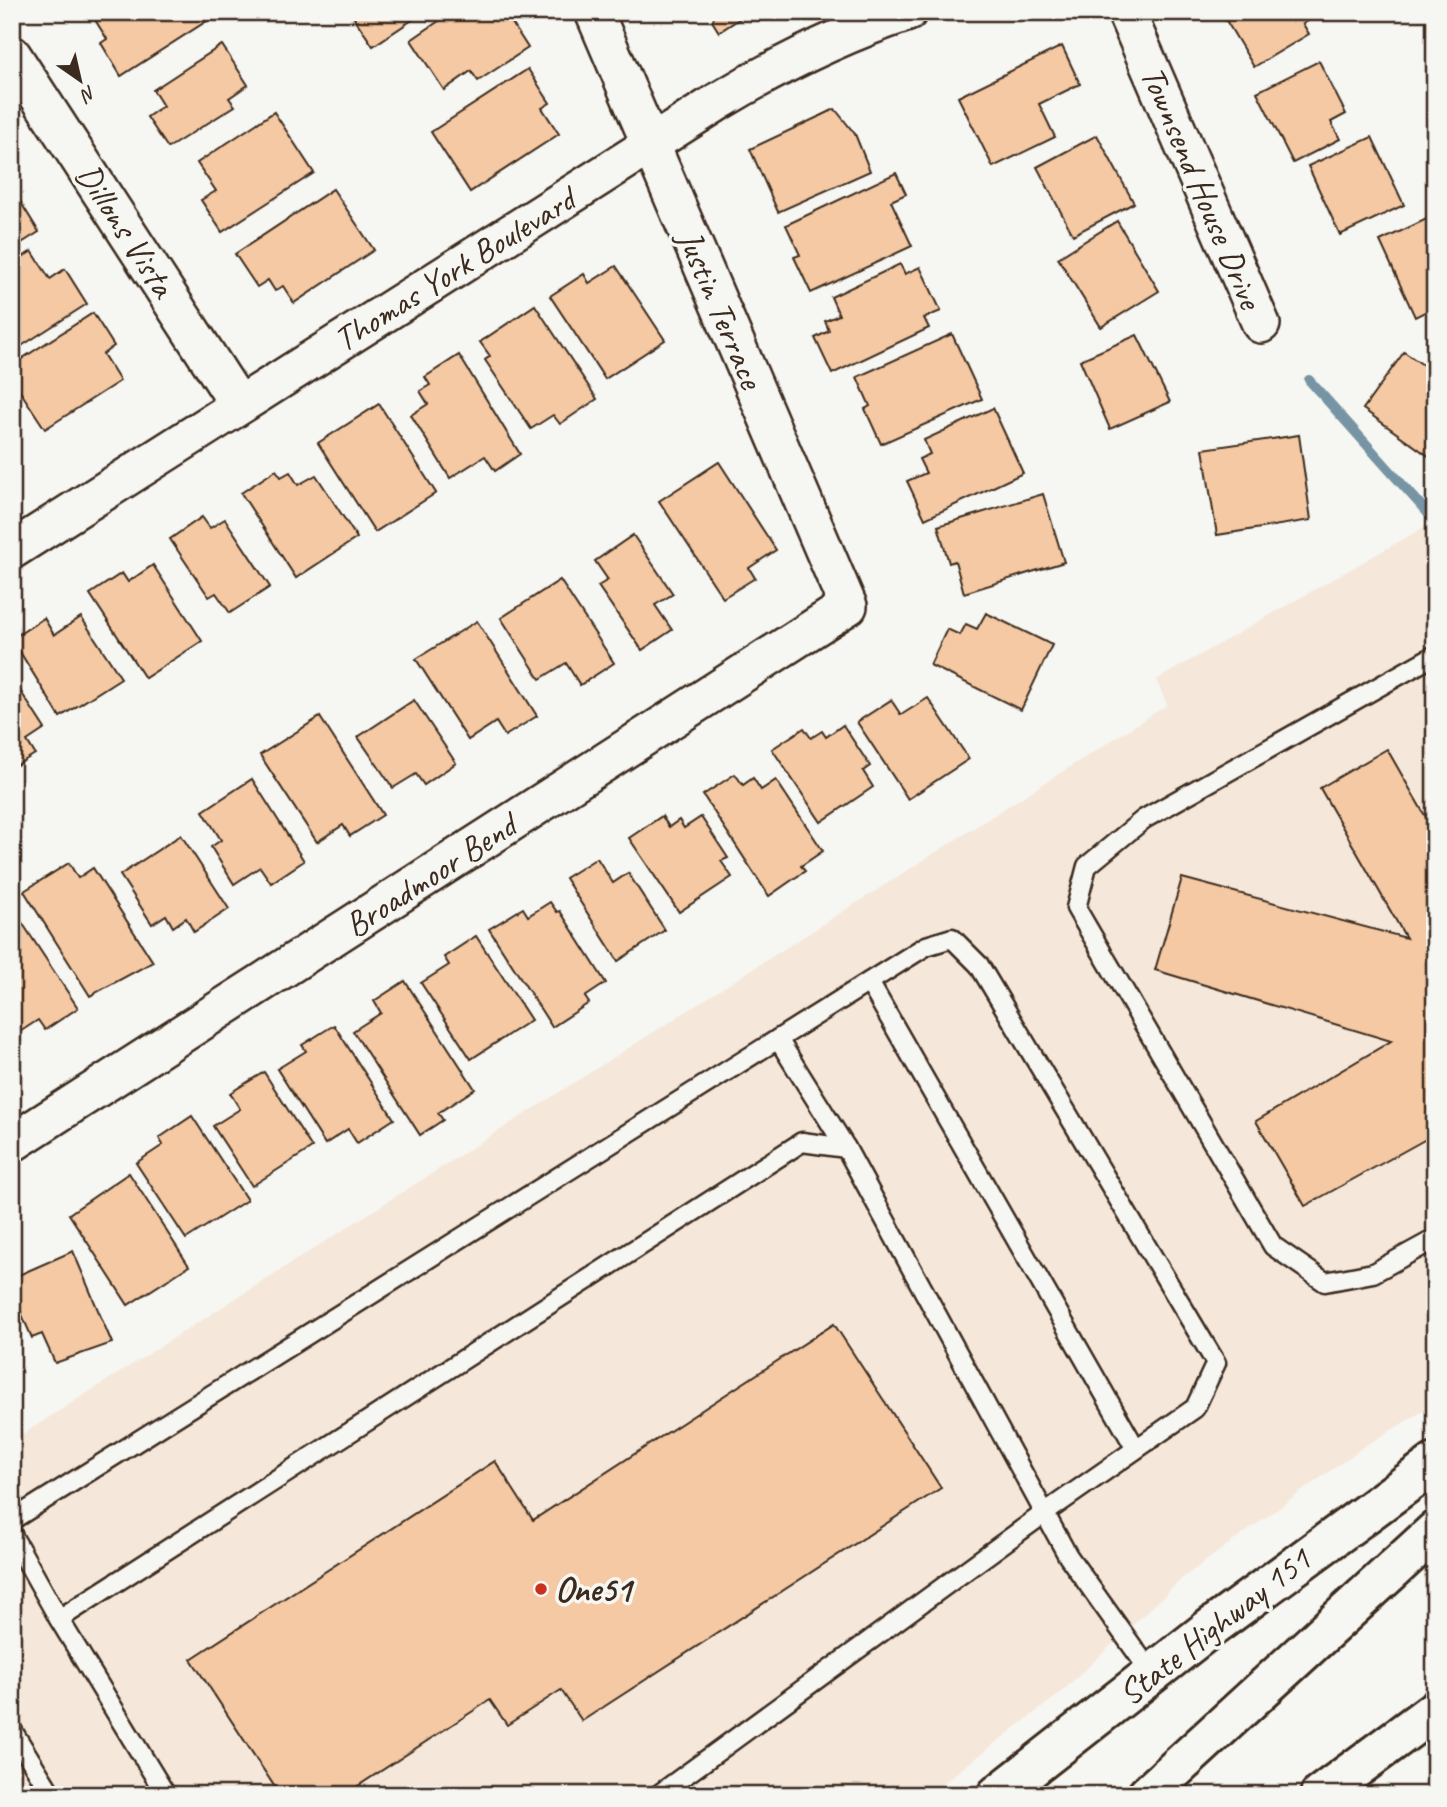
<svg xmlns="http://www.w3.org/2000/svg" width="1447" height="1807" font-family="Caveat,sans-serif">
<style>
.built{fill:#f5e8da}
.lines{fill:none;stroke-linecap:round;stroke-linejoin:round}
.stream{stroke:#7694a4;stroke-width:10}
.building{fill:#f4c9a3;stroke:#3b2a1e;stroke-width:2}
.lane-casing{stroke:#3b2a1e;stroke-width:23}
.street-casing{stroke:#3b2a1e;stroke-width:42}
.secondary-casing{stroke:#3b2a1e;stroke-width:44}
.highway-casing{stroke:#3b2a1e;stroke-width:44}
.lane{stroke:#f6f6f2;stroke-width:18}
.street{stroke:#f6f6f2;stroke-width:37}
.secondary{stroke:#f6f6f2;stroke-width:38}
.highway{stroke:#f6f6f2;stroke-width:38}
.poi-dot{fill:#c8321e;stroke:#f6f6f2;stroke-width:2.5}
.labels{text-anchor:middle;stroke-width:7;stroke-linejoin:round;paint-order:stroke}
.street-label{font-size:35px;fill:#3b2a1e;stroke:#f6f6f2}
.poi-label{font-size:35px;font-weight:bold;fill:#3b2a1e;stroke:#f6f6f2;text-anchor:start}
</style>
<rect width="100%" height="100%" fill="#f6f6f2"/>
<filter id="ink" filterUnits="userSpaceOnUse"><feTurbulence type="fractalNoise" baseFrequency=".0143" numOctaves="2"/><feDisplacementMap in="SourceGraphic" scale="14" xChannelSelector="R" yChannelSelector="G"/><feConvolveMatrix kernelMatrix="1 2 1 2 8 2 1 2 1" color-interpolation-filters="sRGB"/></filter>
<g filter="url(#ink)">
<path class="built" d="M1435,521v883l-72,43 -178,129 -128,120 -130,99h-915v-354l1155,-736 -11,-25z"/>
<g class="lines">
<path class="stream" d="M1309,380l126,141"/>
</g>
<g class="building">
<path d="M90,12h125l1,3 -95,61 -20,-33 6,-4z"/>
<path d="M350,12h74l-51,34z"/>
<path d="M452,12h58l6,9 -4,2 16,25 -50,33 -7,-10 -27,19 -33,-50z"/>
<path d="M717,12h33l-31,20 -7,-11z"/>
<path d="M1221,12h102l-20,12 6,10 -55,33z"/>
<path d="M222,45l26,40 -19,13 6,8 -67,42 -21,-31 16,-11 -10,-16z"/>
<path d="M1062,46l18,38 -41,20 16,33 -62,30 -35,-70z"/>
<path d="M1319,61l27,53 -15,8 9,17 -47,24 -36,-71z"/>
<path d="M528,69l22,34 -8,5 17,26 -89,58 -39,-60z"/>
<path d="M835,109l20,25 15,37 -92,41 -28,-63z"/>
<path d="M274,112l40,61 -92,59 -21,-32 15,-9 -19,-28z"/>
<path d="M1097,135l37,68 -61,32 -36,-68z"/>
<path d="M1372,137l32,68 -64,30 -32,-69z"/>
<path d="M896,173l10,21 -15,7 21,45 -101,47 -17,-36 6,-2 -14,-30z"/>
<path d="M333,189l41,61 -80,53 -11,-17 -8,5 -7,-11 -11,7 -22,-33z"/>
<path d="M18,198l21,34 -27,17v-48z"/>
<path d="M1435,215v92l-20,10 -35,-76z"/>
<path d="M1117,221l42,70 -58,36 -43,-69z"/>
<path d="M32,251l18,28 15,-10 22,35 -75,48v-88z"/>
<path d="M900,264l5,10 15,-7 21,44 -17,7 5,10 -97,46 -17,-36 14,-7 -4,-10 14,-6 -8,-18z"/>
<path d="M616,266l49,74 -60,39 -55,-83 34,-22 5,9z"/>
<path d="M535,305l62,94 -37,25 -7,-9 -22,14 -46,-69 5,-4 -10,-14z"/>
<path d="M93,313l21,33 -11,8 17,27 -75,48 -33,-50v-14z"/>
<path d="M952,334l30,65 -101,45 -16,-35 5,-3 -13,-29z"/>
<path d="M1137,335l33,67 -60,27 -30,-69z"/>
<path d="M1404,352l31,21 -1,87 -71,-51z"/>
<path d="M459,355l61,99 -25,17 -10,-15 -35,22 -39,-63 17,-11 -8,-13 10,-6 -5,-8z"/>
<path d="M379,404l57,89 -61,39 -57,-89z"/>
<path d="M993,408l30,65 -98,46 -18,-38 19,-8 -7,-14 11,-5 -6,-14z"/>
<path d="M1299,435l12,85 -94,15 -14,-86z"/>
<path d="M719,462l57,88 -27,18 6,10 -32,20 -64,-97z"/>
<path d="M276,470l5,7 9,-5 8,13 18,-10 41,63 -61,40 -55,-85z"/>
<path d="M1043,494l21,68 -100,31 -9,-32 -6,2 -11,-37z"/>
<path d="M202,517l8,11 15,-9 45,68 -40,26 -14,-20 -7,4 -39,-58z"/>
<path d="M633,535l40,59 -18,11 17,25 -30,20 -44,-64 10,-6 -13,-19z"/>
<path d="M153,565l49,76 -57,37 -55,-84 32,-21 6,9z"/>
<path d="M560,580l54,83 -34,22 -14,-22 -26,16 -39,-61z"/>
<path d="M986,613l66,32 -31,65 -91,-45 17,-36 13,6 6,-11 11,5z"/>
<path d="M81,617l40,61 -61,39 -48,-78 32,-21 10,17z"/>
<path d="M477,621l60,95 -32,20 -9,-14 -28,18 -52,-81z"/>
<path d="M12,678l33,51 -18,12 8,13 -23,14z"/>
<path d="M928,698l41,61 -61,40 -51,-77 34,-22 10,15z"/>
<path d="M414,700l42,63 -32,22 -8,-11 -23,14 -35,-51z"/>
<path d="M320,717l63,98 -33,21 -7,-11 -26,17 -57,-87z"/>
<path d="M843,725l27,41 -7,5 10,16 -52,35 -49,-73 32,-21 7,10 11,-7 4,6z"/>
<path d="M1387,749l48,84v301l-130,72 -49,-85 135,-80 -236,-71 27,-92 224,60 -86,-150z"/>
<path d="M735,774l8,11 10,-7 8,12 15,-10 47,71 -22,15 4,5 -36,25 -66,-101z"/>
<path d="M252,779l52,82 -33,22 -11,-16 -26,17 -23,-37 10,-7 -18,-29z"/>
<path d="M662,816l7,11 10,-7 5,8 17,-11 27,41 -7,3 11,16 -53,35 -50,-74z"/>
<path d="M181,835l48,74 -35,23 -8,-14 -13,9 -7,-12 -14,9 -32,-49z"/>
<path d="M597,858l16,25 15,-10 37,57 -47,31 -53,-83z"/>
<path d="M69,863l9,15 15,-10 60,94 -63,34 -66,-105z"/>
<path d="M550,902l7,10 3,-1 46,72 -21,14 4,6 -37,24 -63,-98 34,-21 5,8z"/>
<path d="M21,921l57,87 -33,22 -7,-10 -26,17v-110z"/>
<path d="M476,936l55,84 -60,39 -50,-76 28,-18 -5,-8z"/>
<path d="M405,981l70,108 -37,24 5,7 -23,15 -67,-104 28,-18 -7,-12z"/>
<path d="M334,1025l60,94 -37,24 -9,-14 -23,15 -48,-75 29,-18 -4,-6z"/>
<path d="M264,1072l48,76 -60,38 -39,-60 27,-17 -10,-16z"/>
<path d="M192,1116l55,84 -61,39 -50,-76 27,-18 -4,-7z"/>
<path d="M129,1173l60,93 -61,39 -59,-91z"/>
<path d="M73,1251l39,92 -57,20 -13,-29 -10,4 -20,-46v-14z"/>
<path d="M834,1324l107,164 -359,233 -21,-31 -54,35 -17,-25 -146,95h-64l-89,-136 304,-198 38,59z"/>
</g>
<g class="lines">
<g class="lane-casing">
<g id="lane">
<path d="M1435,655l-291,164 -57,47 -11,42 197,338 52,36 48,-9 62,-34"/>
<path d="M869,982l267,467"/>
<path d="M778,1039l68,109"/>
<path d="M12,1520l914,-574 26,-8 27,27 237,398 -21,45 -149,104 -388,283"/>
<path d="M12,1535l47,84"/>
<path d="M12,1730l40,65"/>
<path d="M166,1795l-107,-176 743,-477 44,6 222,408 84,118"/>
</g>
</g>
<g class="street-casing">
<g id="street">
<path d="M1126,12l135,312"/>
<path d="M12,55l227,350"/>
<path d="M12,550l707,-449c60,-36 122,-67 189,-89"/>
<path d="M12,1143l836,-537 -254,-594"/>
</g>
</g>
<g class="secondary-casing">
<path id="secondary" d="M997,1795l212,-166 226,-166"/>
</g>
<g class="highway-casing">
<g id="highway">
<path d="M1147,1795l288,-264"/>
<path d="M1320,1795l115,-85"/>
</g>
</g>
<use href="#lane" class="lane"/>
<use href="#street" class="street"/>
<use href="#secondary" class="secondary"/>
<use href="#highway" class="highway"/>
</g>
</g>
<circle class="poi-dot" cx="541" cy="1589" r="7"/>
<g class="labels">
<g class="street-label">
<text transform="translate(1202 187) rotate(67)" y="12">Townsend House Drive</text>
<text transform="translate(126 230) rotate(57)" y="12">Dillons Vista</text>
<text transform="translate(454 269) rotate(-32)" y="12">Thomas York Boulevard</text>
<text transform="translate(721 309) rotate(67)" y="12">Justin Terrace</text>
<text transform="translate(430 875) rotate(-33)" y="12">Broadmoor Bend</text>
<text transform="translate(1214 1626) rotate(-38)" y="12">State Highway 151</text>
</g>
<g class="poi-label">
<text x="555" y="1601">One51</text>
</g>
</g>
<rect width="1447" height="1807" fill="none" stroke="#f6f6f2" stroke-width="42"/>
<rect x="21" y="21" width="1405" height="1765" fill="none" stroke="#3b2a1e" stroke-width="2.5" filter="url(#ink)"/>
<g transform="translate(80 80) rotate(146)" stroke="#f6f6f2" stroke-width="5" paint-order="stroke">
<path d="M0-5L12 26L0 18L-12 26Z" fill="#3b2a1e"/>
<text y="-10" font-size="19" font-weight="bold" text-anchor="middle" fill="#3b2a1e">N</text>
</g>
</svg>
